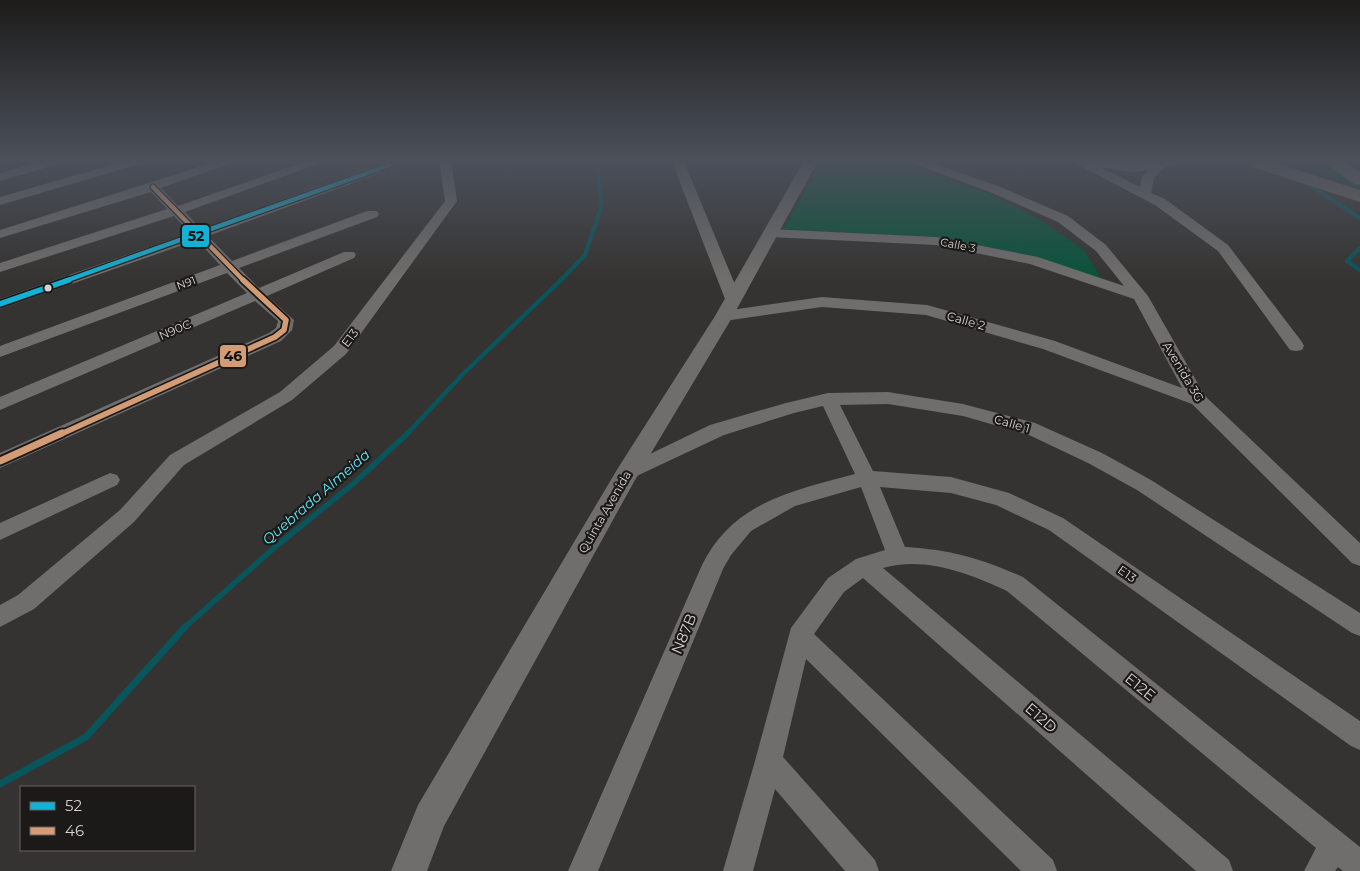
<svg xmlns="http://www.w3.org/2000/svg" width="1360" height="871" font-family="Montserrat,sans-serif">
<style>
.green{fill:#075338}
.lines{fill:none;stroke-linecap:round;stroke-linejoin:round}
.stream-far3{stroke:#08555b;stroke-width:4}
.stream-far2{stroke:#08555b;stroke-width:4.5}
.stream-far1{stroke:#08555b;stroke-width:5.5}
.stream{stroke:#08555b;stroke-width:7}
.minor{fill:#706e6d;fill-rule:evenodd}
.tertiary{fill:#706e6d;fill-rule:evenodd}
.trunk{fill:#726a63;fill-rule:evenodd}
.bus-1-far1-casing{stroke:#1c1a19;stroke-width:7}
.bus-1-casing{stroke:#1c1a19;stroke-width:9}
.bus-2-far2-casing{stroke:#1c1a19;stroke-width:7}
.bus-2-far1-casing{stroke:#1c1a19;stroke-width:9}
.bus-2-casing{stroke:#1c1a19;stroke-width:11}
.bus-1-far1{stroke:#13b2d5;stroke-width:4.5}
.bus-1{stroke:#13b2d5;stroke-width:5.5}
.bus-2-far2{stroke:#d39c74;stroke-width:4.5}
.bus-2-far1{stroke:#d39c74;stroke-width:5.5}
.bus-2{stroke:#d39c74;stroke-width:7}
.bus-dot{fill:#d5d1d0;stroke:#1c1a19;stroke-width:2}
.labels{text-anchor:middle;stroke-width:4.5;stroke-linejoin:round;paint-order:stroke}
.far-street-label{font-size:11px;fill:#d5d1d0;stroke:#1c1a19}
.street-label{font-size:12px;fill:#d5d1d0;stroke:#1c1a19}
.water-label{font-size:14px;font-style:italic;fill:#61e7f6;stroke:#1c1a19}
.near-street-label{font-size:15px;fill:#d5d1d0;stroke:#1c1a19}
.line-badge{stroke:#1c1a19;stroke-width:2}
.pale-badge-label{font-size:14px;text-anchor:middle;font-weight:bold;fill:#111}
</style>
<rect width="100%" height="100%" fill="#353331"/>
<g class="green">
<path d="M823,159h72l95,35 47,24 46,31 20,32 -173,-44 -147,-8z"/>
<path d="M1335,164l25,15v9l-55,-20 20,-1z"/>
</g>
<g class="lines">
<g class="stream-far3">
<path d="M1306,183l54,35"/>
<path d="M1360,248l-13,13 13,9"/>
<path d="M560,281l25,-26 17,-50 -6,-46"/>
</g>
<path class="stream-far2" d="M406,435l57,-61 98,-94"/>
<path class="stream-far1" d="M184,628l90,-80 79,-64 55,-51"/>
<path class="stream" d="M0,784l86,-47 99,-110"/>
<g class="minor">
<path d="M50,159h20l-2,2 -68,20v-8z"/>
<path d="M132,159h20l-2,2 -150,44v-8z"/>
<path d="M224,159h19l-82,29 17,18 135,-47h18l-146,53 16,17 185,-67 4,-1 6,4 -2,3 -186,68 24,25 135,-50h10l2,3 -2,3 -138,51 20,20 85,-36h10l2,3 -2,3 -87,38 27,24 -2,10 -11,11 -281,127v-15l269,-120 7,-5 2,-7 -23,-20 -255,109v-13l247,-104 -20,-20 -227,84v-11l220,-81 -23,-25 -197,69v-10l190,-66 -16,-17 -174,56v-9l167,-54 -16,-17 -151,46v-8z"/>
<path d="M439,159h12l6,42 -111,153 -54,46 -108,65 -50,57 -100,87 -34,18v-22l18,-10 102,-85 50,-55 110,-63 54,-46 111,-145z"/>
<path d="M671,159h12l58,140 -3,3h-10l-3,-3z"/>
<path d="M901,159h19l78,27 70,30 38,29 42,51 57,100 155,147v23l-8,-3 -160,-159 -149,-55 -117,-34 -104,-8 -98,14 -6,-2 -2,-3 2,-3 6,-2 98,-14 105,8 128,36 127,47 -48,-89 -104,-35 -94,-19 -166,-8 -7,-4 7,-4 166,8 102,20 86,29 -28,-35 -38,-29 -68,-30z"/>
<path d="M1067,159h16l57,28 2,-10 14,-15h8l2,3 -12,13 -3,15 14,6 63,46 74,97 2,4 -2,4 -6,1 -6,-1 -72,-99 -63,-46z"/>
<path d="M888,392l75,12 72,19 67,30 49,27 209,133v23l-8,-3 -215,-143 -49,-27 -59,-28 -66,-19 -75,-12 -48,1 33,66 78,6 58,16 54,25 297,203v29l-9,-4 -302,-216 -53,-25 -45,-12 -71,-6 25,60c48,3 74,11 118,30l337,270v24h-17l-5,-4 -3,4h-31l12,-23 -309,-257c-37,-17 -82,-35 -124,-23l346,292 4,11h-37l-333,-293 -19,14 -30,42 239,226 4,11h-36l-215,-212 -23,98 92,103 4,11h-34l-70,-82 -22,82h-30l32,-110 36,-133 37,-50 28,-19 29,-9 -24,-63 -66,19 -44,25 -20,24 -8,14 -125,302h-30l134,-306c32,-64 91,-74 153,-91l-32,-68 -29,7 -70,22 -98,46 -7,-2 -3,-5 3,-5 91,-44 76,-22 42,-10z"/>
<path d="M110,473l7,2 3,5 -3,5 -117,55v-17z"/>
</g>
<g class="tertiary">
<path d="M805,159h14l-86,157 -98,164 -191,346 -17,45h-36l27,-66 200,-337 97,-152z"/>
<path d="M1070,159h34l26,5 33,-5h23l-2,3 -24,7 -30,3 -53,-9z"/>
<path d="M1226,159h24v1l-2,3 -20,-1z"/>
</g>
<g class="trunk">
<path d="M1252,159h12l96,31v12l-108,-35 -3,-4z"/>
<path d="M1320,159h20l20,13v13l-6,-1z"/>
</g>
<g class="bus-1-far1-casing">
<path id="bus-1-far1" d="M65,281l325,-116"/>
</g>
<g class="bus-1-casing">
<path id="bus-1" d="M0,304l69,-24"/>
</g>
<g class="bus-2-far2-casing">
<path id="bus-2-far2" d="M153,187l91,94"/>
</g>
<g class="bus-2-far1-casing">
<path id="bus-2-far1" d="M59,435l216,-98 9,-7 2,-10 -43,-40"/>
</g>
<g class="bus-2-casing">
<path id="bus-2" d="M0,461l62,-28"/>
</g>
<use href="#bus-1-far1" class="bus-1-far1"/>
<use href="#bus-1" class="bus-1"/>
<use href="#bus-2-far2" class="bus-2-far2"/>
<use href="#bus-2-far1" class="bus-2-far1"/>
<use href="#bus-2" class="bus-2"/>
</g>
<linearGradient id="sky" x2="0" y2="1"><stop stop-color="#1d1c1b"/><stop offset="0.57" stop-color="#4b505a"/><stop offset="1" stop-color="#4b505a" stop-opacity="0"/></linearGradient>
<rect width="1360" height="281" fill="url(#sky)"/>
<circle class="bus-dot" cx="48" cy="288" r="4.5"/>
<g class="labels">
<g class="far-street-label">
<text transform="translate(958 245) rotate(11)" y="4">Calle 3</text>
<text transform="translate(186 283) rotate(-20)" y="4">N91</text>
</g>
<g class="street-label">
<text transform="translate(966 321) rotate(16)" y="4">Calle 2</text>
<text transform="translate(175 330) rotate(-23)" y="4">N90C</text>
<text transform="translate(350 338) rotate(-53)" y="4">E13</text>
<text transform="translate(1183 372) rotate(59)" y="4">Avenida 3G</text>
<text transform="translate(1012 424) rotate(16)" y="4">Calle 1</text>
<text transform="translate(605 512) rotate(-60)" y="4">Quinta Avenida</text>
<text transform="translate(1127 574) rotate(35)" y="4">E13</text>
</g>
<g class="water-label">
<text transform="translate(316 497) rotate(-41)" y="5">Quebrada Almeida</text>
</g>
<g class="near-street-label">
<text transform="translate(684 634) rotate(-67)" y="5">N87B</text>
<text transform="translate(1140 687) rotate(39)" y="5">E12E</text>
<text transform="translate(1041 718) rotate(41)" y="5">E12D</text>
</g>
</g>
<g class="line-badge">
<rect x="181" y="224" width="29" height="24" rx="5" fill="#13b2d5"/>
<rect x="219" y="344" width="28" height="24" rx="5" fill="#d39c74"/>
</g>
<g class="pale-badge-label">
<text x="196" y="241">52</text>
<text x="233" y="361">46</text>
</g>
<rect x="20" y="786" width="175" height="65" fill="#1c1a19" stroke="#666362"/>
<rect x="30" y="802" width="25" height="8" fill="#13b2d5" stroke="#666362"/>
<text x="65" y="811" font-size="15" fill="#d5d1d0">52</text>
<rect x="30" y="827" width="25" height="8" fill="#d39c74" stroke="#666362"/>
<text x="65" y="836" font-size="15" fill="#d5d1d0">46</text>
</svg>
